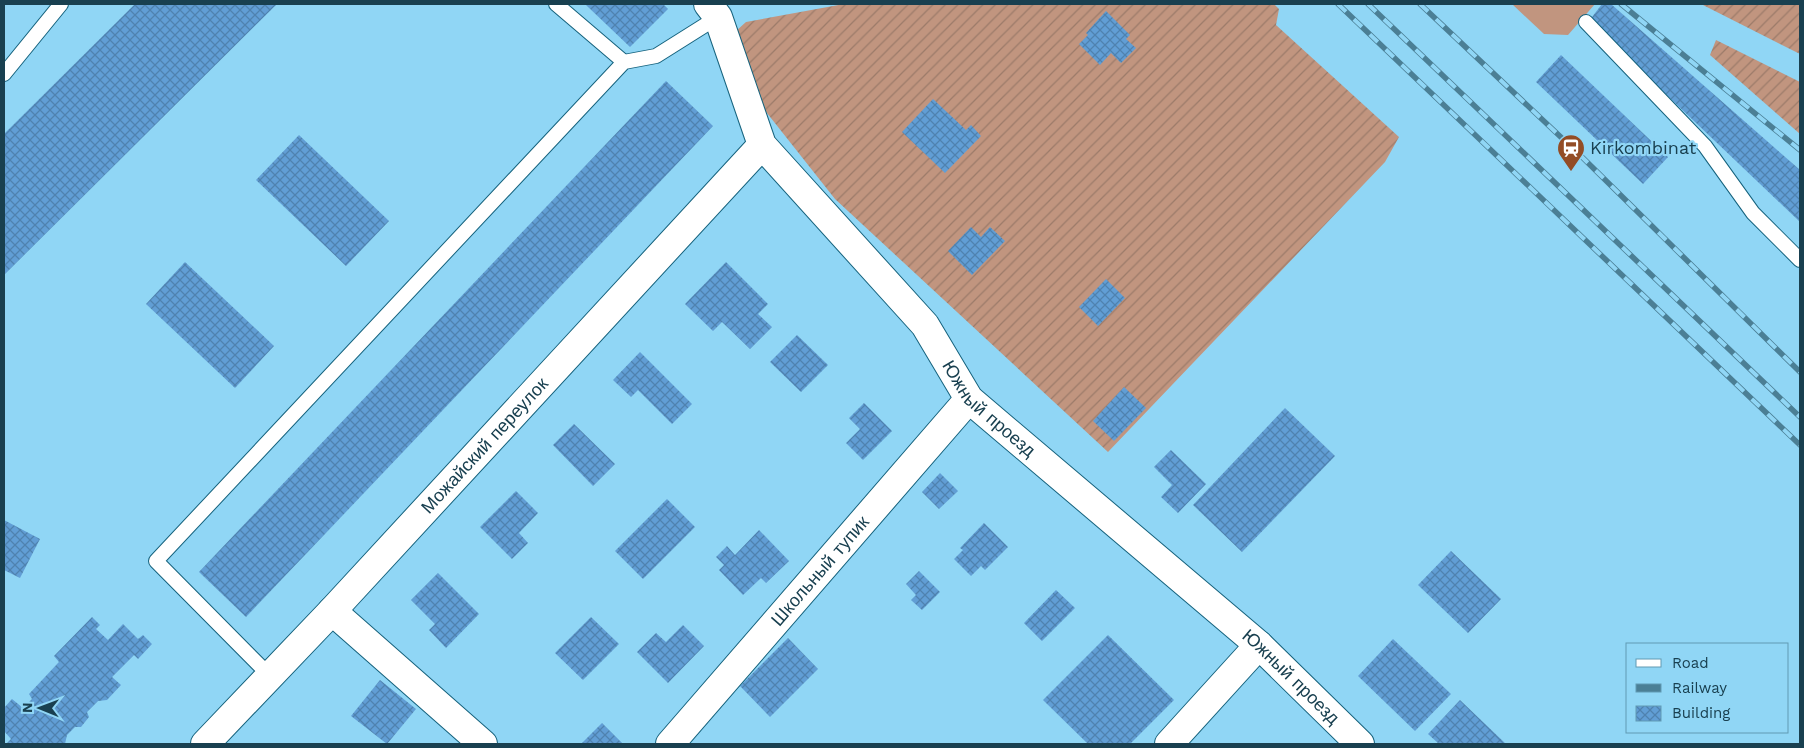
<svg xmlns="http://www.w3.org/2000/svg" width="1804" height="748" font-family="'Work Sans',sans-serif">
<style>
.grass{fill:#c1957f}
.garden{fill:url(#garden-furrows)}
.building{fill:url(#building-cross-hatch)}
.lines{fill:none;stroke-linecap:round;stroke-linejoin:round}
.lane-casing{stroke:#15627d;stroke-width:16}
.street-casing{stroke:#15627d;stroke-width:30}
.lane{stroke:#fff;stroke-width:14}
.street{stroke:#fff;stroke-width:28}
.rail-casing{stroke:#4b7f95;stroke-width:5.5}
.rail{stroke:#90d6f5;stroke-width:4;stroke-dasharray:11;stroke-linecap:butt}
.labels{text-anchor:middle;stroke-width:4.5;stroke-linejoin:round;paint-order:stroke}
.poi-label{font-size:18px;fill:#194050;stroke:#90d6f5;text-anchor:start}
.street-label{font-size:18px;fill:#194050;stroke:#90d6f5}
</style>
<defs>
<pattern id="garden-furrows" width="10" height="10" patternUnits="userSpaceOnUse" patternTransform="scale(1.25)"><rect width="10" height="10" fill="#c1957f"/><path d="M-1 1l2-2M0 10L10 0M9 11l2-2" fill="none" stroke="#9c7b6a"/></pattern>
<pattern id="building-cross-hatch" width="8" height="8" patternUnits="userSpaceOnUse" patternTransform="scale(1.25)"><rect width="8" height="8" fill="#619ed5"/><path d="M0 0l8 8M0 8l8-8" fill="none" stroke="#4f82af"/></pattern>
</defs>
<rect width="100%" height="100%" fill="#90d6f5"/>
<path class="grass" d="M1512,4h83l-27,31 -24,-1z"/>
<g class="garden">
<path d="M844,4h430l5,5 -3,16 123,112 -14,25 -277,290 -273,-253 -72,-91 -27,-77 10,-9z"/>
<path d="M1701,4h99v50z"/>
<path d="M1716,40l84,42v52l-90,-79z"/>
</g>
<g class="building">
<path d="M135,4h142l-273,271v-141z"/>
<path d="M585,4h78l5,5 -38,38z"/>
<path d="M1602,4h9l189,166v52l-211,-201z"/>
<path d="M1106,11l24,24 -4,4 10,9 -15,15 -10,-10 -11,12 -21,-21 9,-9 -2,-2z"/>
<path d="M1561,55l107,102 -25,27 -107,-102z"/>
<path d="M666,81l47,45 -467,491 -47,-45z"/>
<path d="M933,99l33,31 5,-5 10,11 -36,37 -43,-41z"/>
<path d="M299,135l90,86 -43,45 -90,-86z"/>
<path d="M971,227l10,10 9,-10 15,14 -33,34 -24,-24z"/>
<path d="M185,262l89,84 -39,42 -89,-84z"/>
<path d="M726,262l42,42 -10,10 14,13 -22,22 -28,-27 -9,9 -28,-27z"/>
<path d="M1106,279l19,19 -27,28 -19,-19z"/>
<path d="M797,335l31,30 -27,27 -31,-30z"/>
<path d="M640,352l52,52 -20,20 -34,-34 -7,7 -18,-17z"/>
<path d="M1124,387l22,21 -32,33 -21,-20z"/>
<path d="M864,403l28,28 -29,29 -17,-17 14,-14 -11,-11z"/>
<path d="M1285,408l50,48 -93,96 -49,-47z"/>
<path d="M574,424l41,40 -22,22 -40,-41z"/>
<path d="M1171,450l35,34 -28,29 -17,-16 11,-12 -18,-18z"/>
<path d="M940,473l18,18 -19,18 -17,-17z"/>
<path d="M516,491l22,22 -19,20 9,10 -16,16 -32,-32z"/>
<path d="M667,499l28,28 -52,52 -28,-28z"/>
<path d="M4,520l36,19 -20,39 -16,-8z"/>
<path d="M984,523l24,24 -23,23 -4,-4 -10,10 -17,-17 9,-9 -3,-2z"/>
<path d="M759,530l30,31 -23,22 -5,-5 -18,17 -24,-25 5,-5 -8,-8 11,-11 8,9z"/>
<path d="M1451,551l50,48 -33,34 -50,-48z"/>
<path d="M919,571l21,21 -18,18 -11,-10 5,-5 -10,-11z"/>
<path d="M438,573l41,41 -33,34 -17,-18 6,-6 -24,-24z"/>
<path d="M1056,590l19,18 -33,33 -18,-18z"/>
<path d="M92,617l8,8 -4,4 12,11 15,-16 15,15 5,-4 9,9 -14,15 -4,-4 -22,22 9,8 -14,15 -9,1 -11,11 2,5 -8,10h-6l-8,8 -2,9h-59l5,-5 -7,-8v-23l8,-9 11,9 9,-9 -3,-5 30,-32 -5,-6z"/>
<path d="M591,617l28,27 -36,36 -28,-27z"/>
<path d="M683,625l21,21 -36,37 -31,-31 19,-19 10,9z"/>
<path d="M1108,635l66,65 -44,44h-42l-45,-44z"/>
<path d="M788,638l30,31 -48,48 -30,-31z"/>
<path d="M1393,639l58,55 -36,37 -57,-55z"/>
<path d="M380,680l36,29 -29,35 -36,-28z"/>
<path d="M1460,700l46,44h-67l-11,-10z"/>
<path d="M602,723l21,21h-42z"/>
</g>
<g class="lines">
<g class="lane-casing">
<g id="lane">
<path d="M556,4l68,58"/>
<path d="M1586,22l119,124 48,67 47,47"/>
<path d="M4,74l57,-70"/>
<path d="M270,676l-114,-115 468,-499 32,-6 62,-39"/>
</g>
</g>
<g class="street-casing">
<g id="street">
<path id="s1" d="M708,4l10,13 44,128 163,180 44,74 290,246 101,99"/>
<path d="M332,611l151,133"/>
<path id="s2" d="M205,744l127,-133 430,-466"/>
<path id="s3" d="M670,744l299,-345"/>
<path d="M1169,744l90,-99"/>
</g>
</g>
<use href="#lane" class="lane"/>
<use href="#street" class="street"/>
<g class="rail-casing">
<g id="rail">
<path d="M1338,4l462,441"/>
<path d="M1368,4l432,413"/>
<path d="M1420,4l163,154 217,214"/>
<path d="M1621,4l179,146"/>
</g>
</g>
<use href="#rail" class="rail"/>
</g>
<defs>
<g id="station-pin" transform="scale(1.4375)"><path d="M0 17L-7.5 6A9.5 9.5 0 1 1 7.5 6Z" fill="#934d26" stroke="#90d6f5"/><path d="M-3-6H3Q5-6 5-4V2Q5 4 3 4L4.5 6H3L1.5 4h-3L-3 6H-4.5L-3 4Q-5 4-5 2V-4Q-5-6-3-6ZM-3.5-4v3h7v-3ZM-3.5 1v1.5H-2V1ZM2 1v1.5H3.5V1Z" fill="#fff"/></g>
</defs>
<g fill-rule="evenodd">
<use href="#station-pin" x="1571" y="148"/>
</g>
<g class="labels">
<g class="poi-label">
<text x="1590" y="154">Kirkombinat</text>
</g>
<g class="street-label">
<text dy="6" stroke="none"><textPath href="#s1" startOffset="501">Южный проезд</textPath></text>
<text dy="6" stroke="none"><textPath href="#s2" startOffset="409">Можайский переулок</textPath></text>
<text dy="6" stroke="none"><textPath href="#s3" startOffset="229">Школьный тупик</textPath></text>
<text dy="6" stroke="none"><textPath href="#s1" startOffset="906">Южный проезд</textPath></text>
</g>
</g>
<rect width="1804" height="748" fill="none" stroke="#194050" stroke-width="10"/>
<rect x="1626" y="643" width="162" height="90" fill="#90d6f5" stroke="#609ab3"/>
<rect x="1636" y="659" width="25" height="8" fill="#ffffff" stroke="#609ab3"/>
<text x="1672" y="668" font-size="15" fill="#194050">Road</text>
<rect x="1636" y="684" width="25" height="8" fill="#4b7f95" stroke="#609ab3"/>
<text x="1672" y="693" font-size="15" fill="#194050">Railway</text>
<rect x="1636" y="706" width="25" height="15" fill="url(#building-cross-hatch)" stroke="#609ab3"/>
<text x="1672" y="718" font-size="15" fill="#194050">Building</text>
<g transform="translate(40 708) rotate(271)" stroke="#90d6f5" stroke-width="4" paint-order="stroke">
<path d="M0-4L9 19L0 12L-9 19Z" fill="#194050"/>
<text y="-8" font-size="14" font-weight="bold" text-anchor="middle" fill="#194050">N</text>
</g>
</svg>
